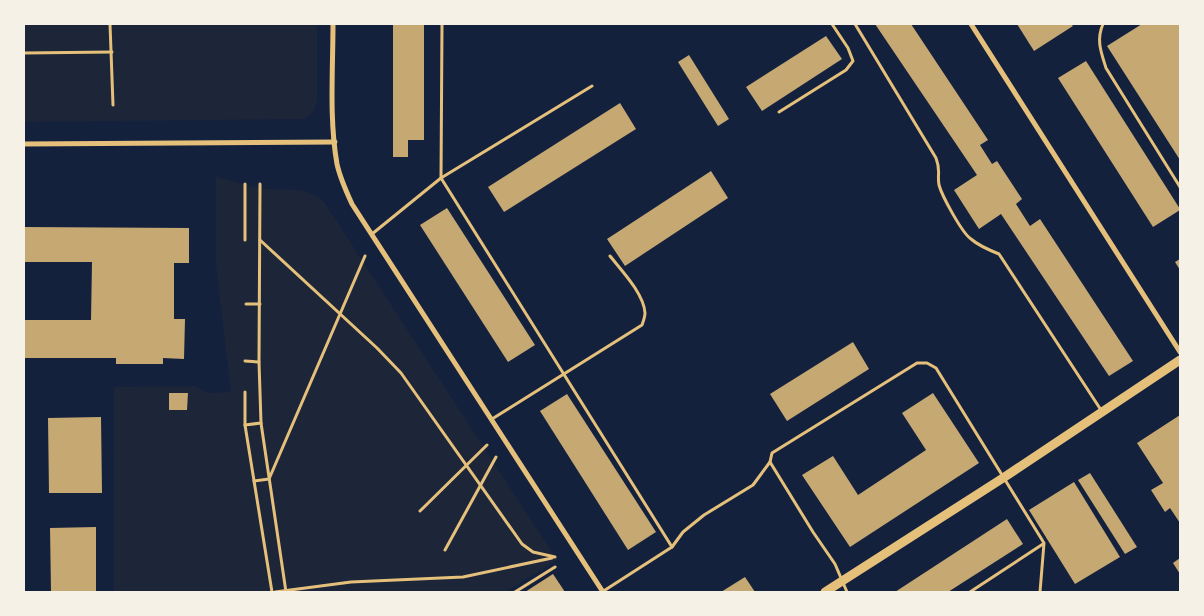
<svg xmlns="http://www.w3.org/2000/svg" width="1204" height="616" font-family="'Sofia Sans Condensed',sans-serif">
<style>
.green{fill:#1d2539}
.building{fill:#c6a872}
.lines{fill:none;stroke-linecap:round;stroke-linejoin:round}
.path{stroke:#e5c07b;stroke-width:3}
.service{stroke:#e5c07b;stroke-width:3}
.minor{stroke:#e5c07b;stroke-width:5}
.tertiary{stroke:#e5c07b;stroke-width:9}
</style>
<rect width="100%" height="100%" fill="#14213d"/>
<g class="green">
<path d="M24,24h293v76l-3,11 -10,8 -280,3z"/>
<path d="M216,177c17,4 34,10 51,12 24,2 36,-4 57,13l233,358 -52,32h-391v-205l82,-1 11,7 24,-1 -15,-126z"/>
</g>
<g class="building">
<path d="M393,24h31v116h-16v17h-15z"/>
<path d="M875,24h36l77,116 -8,5 12,19 5,-3 25,38 -6,5 14,22 10,-7 93,142 -24,15 -108,-162 -22,15 -25,-39 23,-15z"/>
<path d="M1017,24h54l2,2 -39,25z"/>
<path d="M1142,24h38v136l-73,-114z"/>
<path d="M826,36l16,23 -80,52 -16,-24z"/>
<path d="M689,55l40,64 -11,7 -40,-64z"/>
<path d="M1086,61l94,148v1l-27,17 -95,-149z"/>
<path d="M620,103l16,26 -132,83 -16,-25z"/>
<path d="M711,171l17,27 -103,68 -18,-27z"/>
<path d="M447,208l88,137 -27,17 -88,-137z"/>
<path d="M24,227l165,1v35h-15v56h11l-1,40 -21,-1v6h-47v-6h-92v-38h67l1,-58h-68z"/>
<path d="M1180,259v11l-5,-8z"/>
<path d="M853,342l16,27 -82,52 -17,-27z"/>
<path d="M169,393h19l-1,17h-18z"/>
<path d="M933,393l46,70 -129,84 -48,-72 31,-19 25,39 68,-45 -24,-37z"/>
<path d="M567,394l89,138 -28,18 -88,-139z"/>
<path d="M1180,415v108l-10,-15 -5,4 -14,-22 12,-7 -26,-40z"/>
<path d="M101,417l1,76h-53l-1,-75z"/>
<path d="M1090,473l47,74 -12,7 -47,-74z"/>
<path d="M1074,482l46,75 -45,27 -46,-74z"/>
<path d="M1007,519l16,25 -75,48h-53z"/>
<path d="M96,527v65h-45l-1,-64z"/>
<path d="M1180,558v16l-7,-11z"/>
<path d="M553,574l12,18h-40z"/>
<path d="M745,577l10,15h-34z"/>
</g>
<g class="lines">
<g class="path">
<path d="M110,24l3,81"/>
<path d="M24,53l88,-1"/>
<path d="M260,184l-1,178 2,61 25,169"/>
<path d="M245,240v-56"/>
<path d="M260,240l117,108 24,25 121,171 11,8 22,5"/>
<path d="M246,304h14"/>
<path d="M245,361l14,1"/>
<path d="M245,392v33l27,167"/>
<path d="M245,425l16,-2"/>
<path d="M254,481l15,-2 96,-223"/>
<path d="M420,511l67,-66"/>
<path d="M445,550l51,-93"/>
<path d="M275,592l76,-10 112,-5 89,-19"/>
<path d="M515,592l40,-25"/>
</g>
<g class="service">
<path d="M855,24l81,134c5,13 1,16 3,27 3,11 23,48 32,54 8,7 18,11 28,15l102,156"/>
<path d="M1103,24c-7,16 -2,28 3,44l74,119"/>
<path d="M592,86l-151,92 231,369"/>
<path d="M779,112l67,-42 7,-9 -5,-13 -16,-24"/>
<path d="M372,234l69,-56 1,-154"/>
<path d="M492,419l150,-94c1,-3 3,-8 3,-12 -1,-19 -23,-42 -35,-57"/>
<path d="M770,462l43,70 22,32 12,28"/>
<path d="M602,592l70,-45 11,-15 21,-17 49,-30 17,-23 2,-9 145,-90h10l9,5 108,175 -4,49"/>
<path d="M970,592l73,-48"/>
</g>
<g class="minor">
<path d="M333,24c0,46 -4,95 4,140 3,14 9,27 15,40l251,388"/>
<path d="M971,24l209,328"/>
<path d="M24,144l311,-2"/>
</g>
<path class="tertiary" d="M825,592l178,-114 177,-118"/>
</g>
<rect width="1204" height="616" fill="none" stroke="#f6f1e7" stroke-width="50"/>
</svg>
